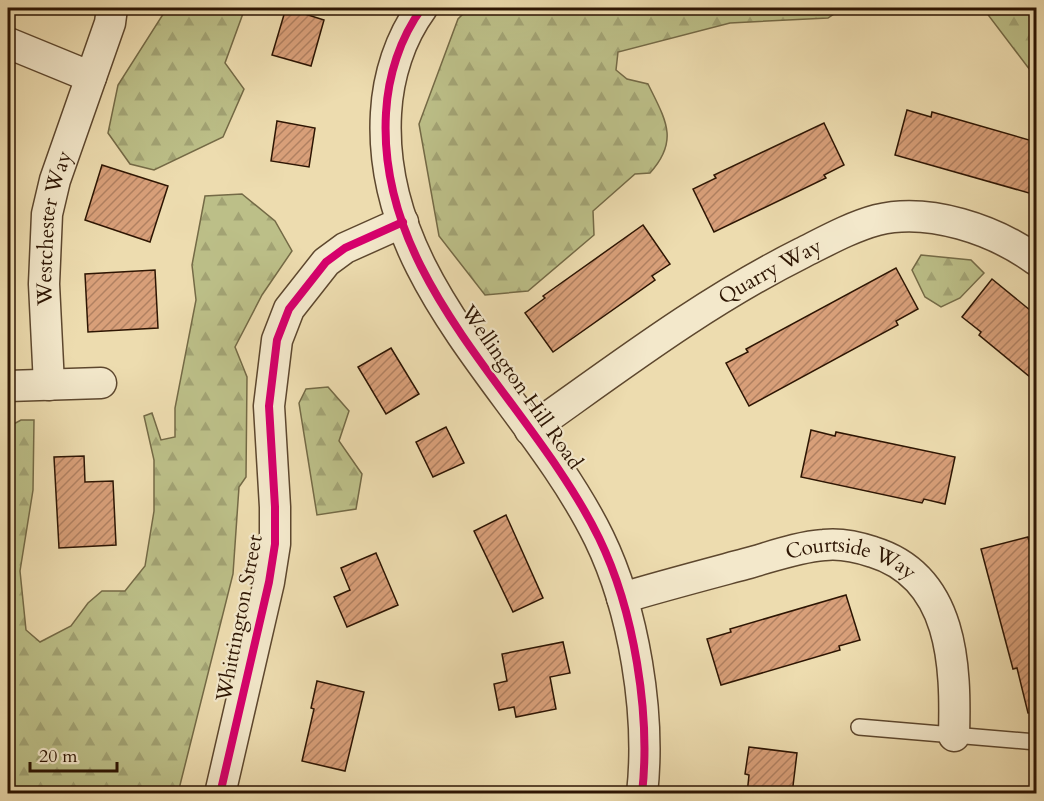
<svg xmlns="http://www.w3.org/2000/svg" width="1044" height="801" font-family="Cardo,serif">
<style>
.forest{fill:url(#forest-firs);stroke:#746a46;stroke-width:1.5}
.building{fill:url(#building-hatch);stroke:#2d1503;stroke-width:1.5}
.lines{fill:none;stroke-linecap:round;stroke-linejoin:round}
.lane-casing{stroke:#5d472e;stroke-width:18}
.street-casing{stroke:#5d472e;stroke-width:33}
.lane{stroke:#f3e8cb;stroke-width:15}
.street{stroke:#f3e8cb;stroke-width:30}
.cycleway-casing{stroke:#f3e8cb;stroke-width:11}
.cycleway{stroke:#d6006c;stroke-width:8}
.labels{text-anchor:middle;stroke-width:4.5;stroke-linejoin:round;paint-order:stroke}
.street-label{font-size:21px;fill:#2d1503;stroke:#f3e8cb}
</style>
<defs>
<pattern id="forest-firs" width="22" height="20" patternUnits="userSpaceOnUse" patternTransform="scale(1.5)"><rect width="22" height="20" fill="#bcbf88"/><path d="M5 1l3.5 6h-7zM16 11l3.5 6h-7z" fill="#a2a374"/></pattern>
<pattern id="building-hatch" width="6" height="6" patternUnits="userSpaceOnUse" patternTransform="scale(1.5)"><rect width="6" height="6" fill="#d89f79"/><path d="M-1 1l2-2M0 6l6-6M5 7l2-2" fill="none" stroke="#b08061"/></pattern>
</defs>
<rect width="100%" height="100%" fill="#eddcaf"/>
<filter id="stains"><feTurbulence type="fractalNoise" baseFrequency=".00333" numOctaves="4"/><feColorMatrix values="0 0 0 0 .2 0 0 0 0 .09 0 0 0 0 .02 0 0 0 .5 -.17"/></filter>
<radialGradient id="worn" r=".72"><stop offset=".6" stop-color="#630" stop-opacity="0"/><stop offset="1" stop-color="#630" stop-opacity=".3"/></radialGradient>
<g class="forest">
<path d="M167,8h78l-20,55 19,26 -21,48 -69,33 -24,-6 -22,-31 10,-48z"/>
<path d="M469,8h374l-15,10 -98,5 -112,29 -2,18 11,9 21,5c17,35 32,56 2,89l-15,1 -42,37 1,24 -66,56 -43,4 -46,-59 -20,-112 39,-105z"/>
<path d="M978,8h58v70l-50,-66z"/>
<path d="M242,194l33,27 17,30 -30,44 -27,52 12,30 -1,100 -7,10 -6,87 -55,219h-170v-366l13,-7h13l-1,70 -13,81 6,59 14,12 31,-16 17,-23 14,-12h23l20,-25 9,-55v-51l-10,-44 8,-3 9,27 14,-3v-29l21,-108 -4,-35 13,-69z"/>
<path d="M921,255l50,5 13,13 -24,25 -19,9 -16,-10 -13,-27z"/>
<path d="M328,387l21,24 -10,30 23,33 -6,35 -39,6 -18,-112 7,-14z"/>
</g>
<g class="building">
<path d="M286,8l38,12 -13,46 -39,-11z"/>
<path d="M907,110l24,7 1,-5 104,30v53l-141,-40z"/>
<path d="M277,121l38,7 -6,39 -38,-6z"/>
<path d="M824,123l20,42 -20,10 2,3 -112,54 -21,-43 23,-11 -2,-3z"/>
<path d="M102,165l66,21 -18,56 -65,-22z"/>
<path d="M643,225l27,39 -18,12 3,4 -102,72 -28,-39 20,-15 -2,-2z"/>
<path d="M896,268l22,41 -22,12 2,4 -149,81 -23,-43 22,-11 -2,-3z"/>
<path d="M155,270l3,58 -70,4 -3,-58z"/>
<path d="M992,279l44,36v67l-57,-47 2,-3 -19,-15z"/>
<path d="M391,348l28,46 -33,20 -28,-47z"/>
<path d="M446,427l18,36 -31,14 -17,-35z"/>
<path d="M811,430l24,6 1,-4 119,25 -10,47 -21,-5 -2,4 -121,-26z"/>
<path d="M84,456l1,26 28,-1 3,64 -57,3 -5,-91z"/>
<path d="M506,515l37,83 -30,14 -39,-81z"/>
<path d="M1028,537l8,34v141l-8,1 -11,-45 -4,1 -32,-120z"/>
<path d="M376,553l22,52 -51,22 -13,-30 16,-7 -9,-22z"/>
<path d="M846,595l14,45 -21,6 1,4 -119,35 -14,-46 24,-7 -1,-3z"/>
<path d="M563,642l7,31 -20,4 6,32 -40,8 -2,-10 -15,3 -5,-26 13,-3 -5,-27z"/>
<path d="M317,681l47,11 -19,79 -43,-10 12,-52 -3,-1z"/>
<path d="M749,747l48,6 -5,41h-45l2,-19 -4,-1z"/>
</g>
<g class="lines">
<g class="lane-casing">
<path id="lane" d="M859,727l177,15"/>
</g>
<g class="street-casing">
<g id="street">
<path d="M422,8c-22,30 -34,68 -36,105 -10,170 144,284 213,425 35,72 52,176 43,256"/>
<path d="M8,43l83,34"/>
<path id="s1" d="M49,385l-5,-101 3,-70 8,-34 55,-157 2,-15"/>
<path d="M8,386l93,-3"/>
<path id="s2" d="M530,430c89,-63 174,-128 272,-177 24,-12 49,-26 75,-33 52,-13 118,10 159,40"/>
<path id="s3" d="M622,598c40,-12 82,-23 123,-34 26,-7 52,-17 79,-19 17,-2 34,2 49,7 81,25 83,114 81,184"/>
<path d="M220,794l49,-212 6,-38v-37l-6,-101 8,-66 12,-31 37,-47 19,-14 58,-26"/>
</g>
</g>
<use href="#lane" class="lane"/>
<use href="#street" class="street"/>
<g class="cycleway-casing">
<g id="cycleway">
<path d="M422,8c-22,30 -34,68 -36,105 -10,170 144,284 213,425 35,72 52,176 43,256"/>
<path d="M220,794l49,-212 6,-38v-37l-6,-101 8,-66 12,-31 37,-47 19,-14 58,-26"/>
</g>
</g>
<use href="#cycleway" class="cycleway"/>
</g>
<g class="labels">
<g class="street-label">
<text dy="7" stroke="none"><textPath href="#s1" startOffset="158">Westchester Way</textPath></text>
<text dy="7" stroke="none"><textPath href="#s2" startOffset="288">Quarry Way</textPath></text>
<text transform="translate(522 387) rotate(55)" y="7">Wellington Hill Road</text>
<text dy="7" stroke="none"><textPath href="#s3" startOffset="238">Courtside Way</textPath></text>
<text transform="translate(239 618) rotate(-79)" y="7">Whittington Street</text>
</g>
</g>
<rect width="1044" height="801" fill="none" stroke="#eddcaf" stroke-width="30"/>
<rect x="9" y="9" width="1026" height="783" fill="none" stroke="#2d1503" stroke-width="3"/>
<rect x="15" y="15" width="1014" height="771" fill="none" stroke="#2d1503" stroke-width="1.5"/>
<path d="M30 762v9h87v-9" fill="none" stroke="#2d1503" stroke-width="3"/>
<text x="39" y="762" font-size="18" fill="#2d1503" stroke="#f3e8cb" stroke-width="4.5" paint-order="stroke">20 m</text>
<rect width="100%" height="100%" filter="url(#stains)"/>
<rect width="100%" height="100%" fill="url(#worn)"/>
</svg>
